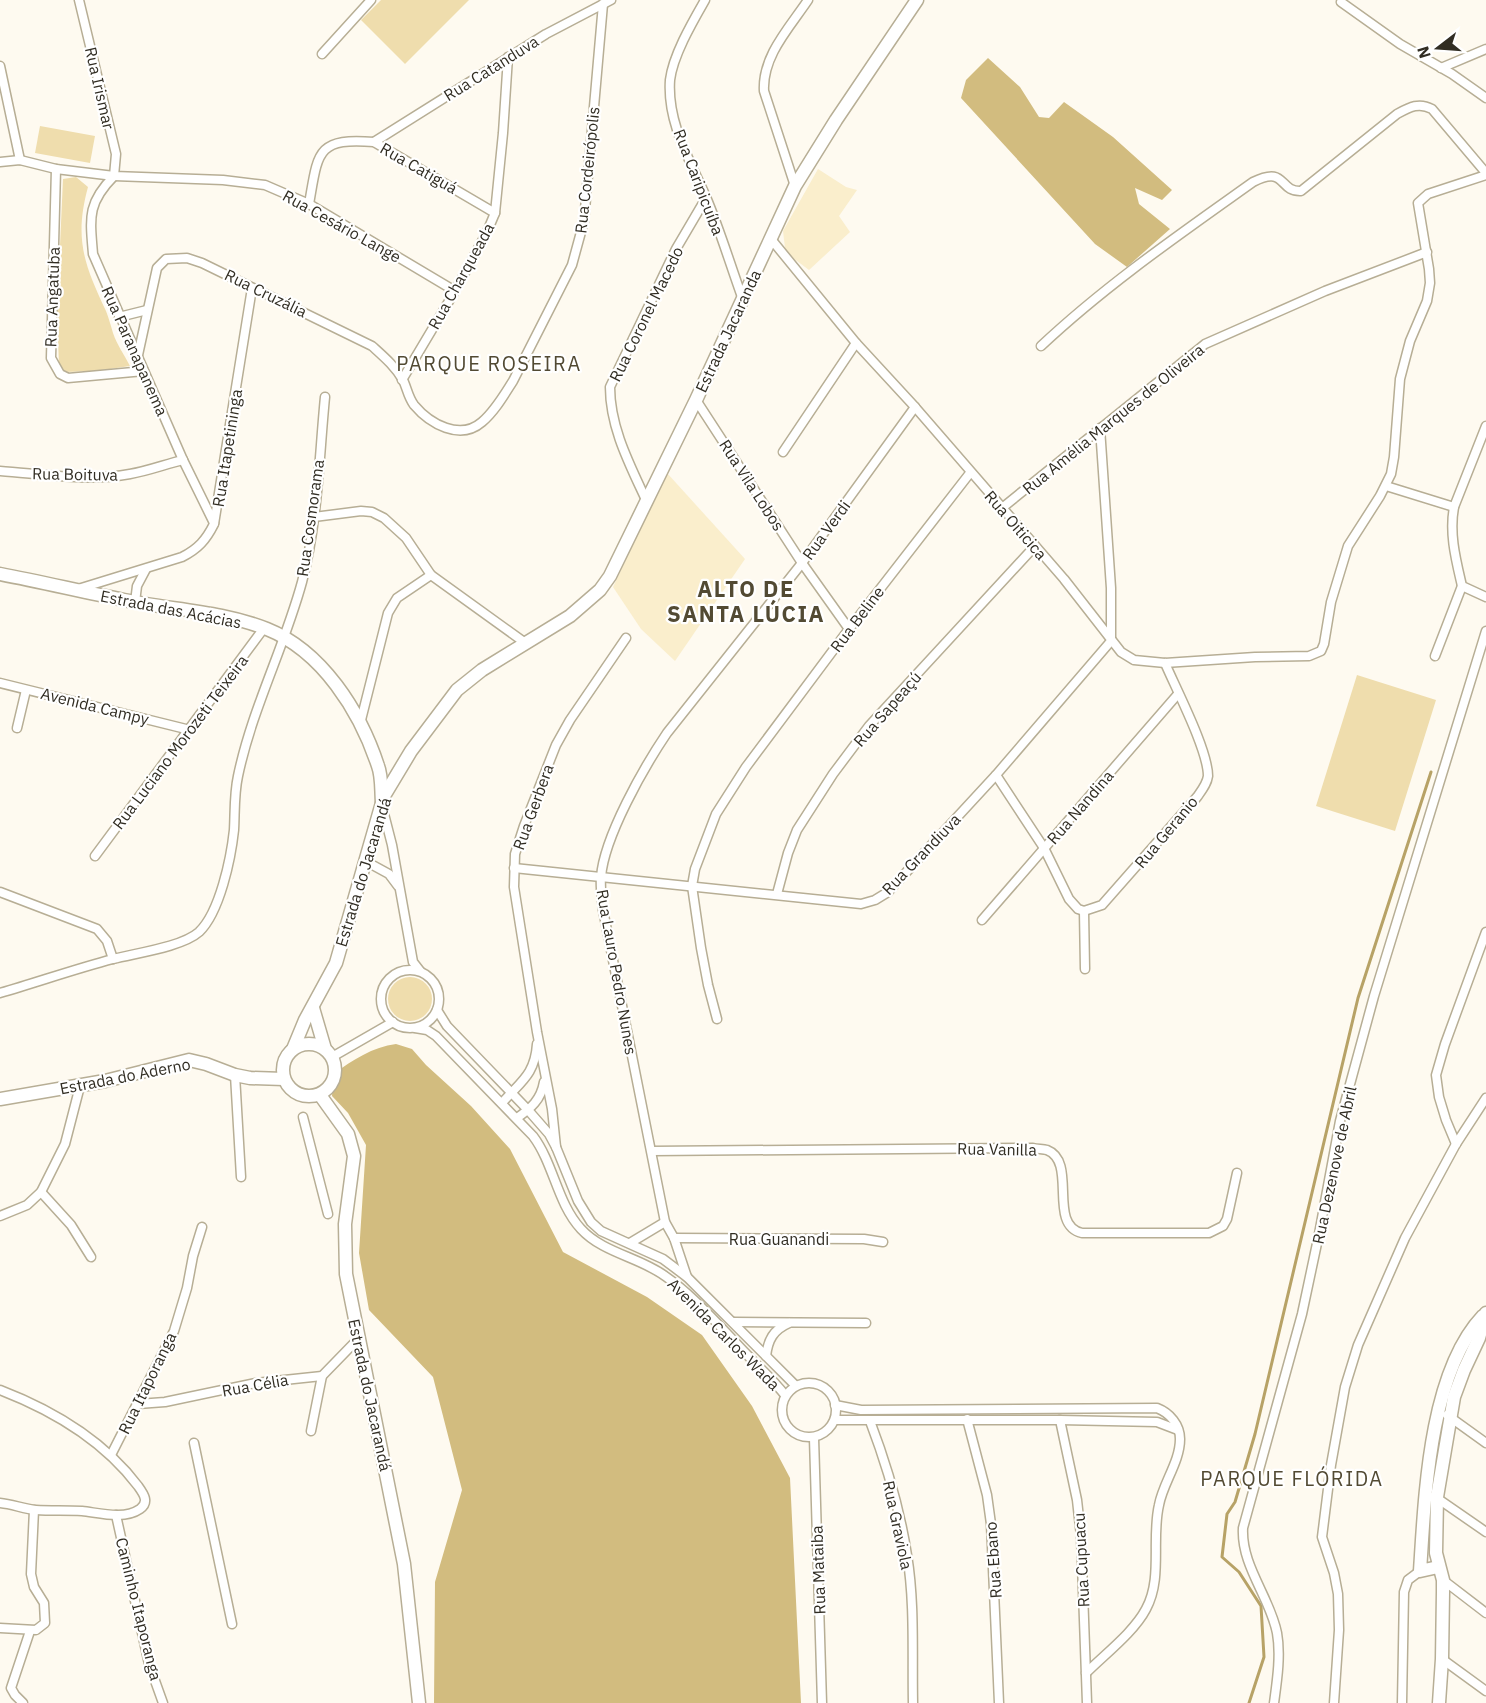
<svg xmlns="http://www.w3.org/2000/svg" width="1486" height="1703" font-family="'IBM Plex Sans',sans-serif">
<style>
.built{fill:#faeecc}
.green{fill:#efddad}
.forest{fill:#d2bc7f}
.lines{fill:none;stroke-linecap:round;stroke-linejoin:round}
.stream{stroke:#b7a266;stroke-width:3}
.street-casing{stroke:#b7ae95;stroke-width:11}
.secondary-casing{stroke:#b7ae95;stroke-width:15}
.street{stroke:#fff;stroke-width:8}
.secondary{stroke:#fff;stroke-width:12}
.labels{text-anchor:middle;stroke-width:4.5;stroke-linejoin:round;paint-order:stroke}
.street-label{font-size:16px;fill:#312d23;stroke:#fff}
.quarter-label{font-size:20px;letter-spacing:1.5px;fill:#524a33;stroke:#fff}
.district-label{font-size:22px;font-weight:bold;letter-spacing:1.5px;fill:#524a33;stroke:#fff}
</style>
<rect width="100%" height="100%" fill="#fefaf0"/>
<g class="built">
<path d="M818,169l28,18 11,3 -18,26 11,16 -41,38 -16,-12 -8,-10 -2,-17z"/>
<path d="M667,473l78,86 -70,102 -34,-32 -28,-42z"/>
</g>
<g class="green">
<path d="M381,0h88l-64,64 -44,-44z"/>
<path d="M40,126l55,10 -5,27 -55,-10z"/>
<path d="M76,177l12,10c-14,52 -4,77 18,124 3,8 5,15 7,22 4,12 12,23 17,33l-34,5 -31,1 -6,-6 -2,-54 6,-133z"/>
<path d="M1357,675l79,25 -41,131 -79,-25z"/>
<circle cx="410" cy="999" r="22"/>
</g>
<g class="forest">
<path d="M988,58l32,29 19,30 10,1 15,-16 49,35 59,53 -10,10 -27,-12 4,16 31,25 -43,38 -32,-23 -134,-146 5,-18z"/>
<path d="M396,1044l16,5 14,16 45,41 39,43 53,103 84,45 55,38 50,71 38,72 11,225h-367l1,-121 27,-92 -29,-113 -64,-67 -10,-57 7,-108 -18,-32 -16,-17 2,-22c18,-14 39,-27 62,-30z"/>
</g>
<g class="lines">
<path class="stream" d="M1249,1703l15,-46 -3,-51 -22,-34 -17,-15 5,-43 8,-12 20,-68 103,-436 73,-226"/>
<g class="street-casing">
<g id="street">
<path d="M79,0l37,154 -2,22"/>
<path d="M705,0c-12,21 -32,55 -35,80 -3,43 20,80 36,117 14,33 24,67 36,100"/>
<path d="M1341,2l59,42 52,30 34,24"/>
<path d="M322,54l49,-54"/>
<path d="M0,66l20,94"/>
<path d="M1441,68l45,-19"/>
<path d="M374,142l172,-108 65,-34"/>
<path d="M0,162l20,-2 36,9 58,7 109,4 42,5 44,19 146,87"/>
<path d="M56,169l-5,189 9,16 8,4 76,-7"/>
<path d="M114,176c-27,27 -24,42 -21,78l90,206 31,63"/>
<path d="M795,186l-31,-95c-2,-35 26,-64 44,-91"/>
<path d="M309,204c9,-51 7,-67 65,-62l121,71"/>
<path d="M771,239l85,104 59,64 149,172 57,73 13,8 31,3 90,-6 54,-1 12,-5 3,-7 7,-42 17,-56 32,-50 11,-22 3,-17 6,-78 10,-38 17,-40 3,-18 -1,-14 -11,-66 10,-9 58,-19"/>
<path d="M119,317l28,-7"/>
<path d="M1041,346c65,-61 139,-112 212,-164 34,-17 25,10 48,9l96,-77c13,-7 22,-12 35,-5l54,64"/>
<path d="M138,355l19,-87 9,-9 21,-1 15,5 170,83c11,10 23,20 31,34 4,8 5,17 11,25 16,19 46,36 68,17 13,-11 22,-27 31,-41l59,-116 12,-44 19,-217"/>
<path d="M402,380l53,-89 32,-59 8,-19 8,-80 5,-76"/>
<path d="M696,400l106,163 47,66"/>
<path d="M1486,426l-32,81c-5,27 2,53 8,79l24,11"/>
<path d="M783,452l73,-109"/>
<path d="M0,471c42,3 88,11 130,3 18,-3 36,-10 53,-14"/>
<path d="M1386,486l68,21"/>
<path d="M647,502c-17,-37 -37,-74 -37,-115l66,-138 30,-51"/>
<path d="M1002,508l203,-164 120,-53 102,-39"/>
<path d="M314,517l47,-6 11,1 12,6 22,20 25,37 93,67"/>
<path d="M78,589l104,-32c16,-8 24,-17 32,-33l38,-236"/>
<path d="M135,602l2,-16 9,-17"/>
<path d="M1435,656l27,-70"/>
<path d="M0,683l190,47"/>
<path d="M360,724l28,-111 9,-15 34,-23"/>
<path d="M17,728l9,-38"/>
<path d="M996,775l48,73 25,51 9,10 6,2 18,-6 95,-108c5,-7 10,-13 11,-21 0,-26 -32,-87 -43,-113"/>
<path d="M382,806l10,39 21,117 7,9"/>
<path d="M95,856l169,-228"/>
<path d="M367,862l22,12 9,12"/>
<path d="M514,868l347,36 14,-4 13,-8 108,-117 115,-134v-53l-11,-160"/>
<path d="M0,892l97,37 10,12 6,18"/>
<path d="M777,894l11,-41 9,-23 36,-56 36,-48 166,-180"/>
<path d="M1084,911l1,58"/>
<path d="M982,920l196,-226"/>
<circle cx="410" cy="999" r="29"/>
<path d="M0,993c38,-11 75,-24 113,-34 23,-6 69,-12 86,-27 21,-20 32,-74 35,-102 1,-18 0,-36 4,-54 14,-67 46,-128 64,-194 16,-60 17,-124 23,-185"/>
<path d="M437,1010l10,16 81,84 21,24 7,13 22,54 13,21 10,9 62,28 24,18 108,108"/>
<path d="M717,1019l-9,-34 -7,-37 -9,-62 3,-17 21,-55 30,-47 103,-138 121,-156"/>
<path d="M415,1028l12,2 9,6 97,100c21,28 24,67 48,93 22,24 58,28 84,47 26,18 48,43 70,66 16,18 35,34 50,53"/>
<path d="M332,1057l61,-35"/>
<path d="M235,1075l6,102"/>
<path d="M502,1103c18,-21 33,-28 35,-59"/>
<path d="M303,1117l25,97"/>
<path d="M517,1118c14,-10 24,-18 27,-36"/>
<path d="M1456,1144l-10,-24 -7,-23 -3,-22 9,-31 41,-112"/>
<path d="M556,1147l-4,-38 -15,-77 -23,-145 1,-33 9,-28 32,-81 14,-25 56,-82"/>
<path d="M652,1151l381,-3c4,1 10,1 14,2 31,12 0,75 35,83h127l14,-7 4,-7 10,-46"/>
<path d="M41,1192l30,33 20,32"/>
<path d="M0,1216l27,-11 14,-13 24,-48 15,-58"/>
<path d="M674,1238l190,1 19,3"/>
<path d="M630,1243l35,-21"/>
<path d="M687,1277l-13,-39 -9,-16 -62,-312c-1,-11 -3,-22 -2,-33 3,-40 43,-110 66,-144l135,-170 113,-156"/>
<path d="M734,1322l132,1"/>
<path d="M766,1356c2,-16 7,-26 23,-33"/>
<circle cx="809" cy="1410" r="27"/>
<path d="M0,1390c52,20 104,51 138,96 5,7 12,16 2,23 -16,11 -40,4 -58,2 -15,-1 -31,0 -46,-1 -12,-1 -24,-6 -36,-7"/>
<path d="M138,1404l27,-2 91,-19 66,-7 36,-37"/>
<path d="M835,1405l26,5 296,-2c13,5 23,17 23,31 0,23 -17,44 -21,66 -8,34 4,73 -13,104 -12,23 -41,45 -60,64"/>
<path d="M1447,1415l39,28"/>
<path d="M967,1419l20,76 4,29 8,179"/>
<path d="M835,1420h225l97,2 21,8"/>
<path d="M1060,1420l17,80 4,36 6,167"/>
<path d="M870,1421c16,42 30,89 37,134 8,48 5,99 6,148"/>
<path d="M311,1431l11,-55"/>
<path d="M814,1438l8,265"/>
<path d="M194,1443l38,181"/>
<path d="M111,1455l63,-124 13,-43 6,-32 9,-29"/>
<path d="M1434,1496l52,36"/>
<path d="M116,1515l33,149 14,39"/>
<path d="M1443,1580l43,33"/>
<path d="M0,1628l36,2 9,-7 -1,-20 -10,-16 -3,-13 3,-64"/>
<path d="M1442,1659l44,32"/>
<path d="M23,1703l-8,-8 -4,-7 19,-57"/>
<path d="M1274,1703c3,-22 7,-48 3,-70 -7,-36 -36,-67 -34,-105l59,-214 17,-80 21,-113 34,-125 112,-365"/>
<path d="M1334,1703l5,-73 -1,-36 -4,-21 -12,-36 9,-72 14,-78 13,-42 47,-107 51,-94 30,-46"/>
<path d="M1402,1703l2,-111 4,-12 12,-9"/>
</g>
</g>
<g class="secondary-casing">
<g id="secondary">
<path d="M0,574c42,8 83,18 124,26 48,10 98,11 143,29 55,22 93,82 111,137 4,10 3,24 4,36"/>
<path d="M313,1008l12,41"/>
<circle cx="309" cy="1070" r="26"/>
<path d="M293,1049l12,-29 31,-57 48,-167 27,-45 46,-61 25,-20 88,-54 30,-26 10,-14 86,-176 99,-214 41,-66 81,-120"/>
<path d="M320,1095l28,39 6,22 -9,68 1,50 58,290 15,139"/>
<path d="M0,1099l105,-18 84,-21 17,4 29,11 15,3 34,1"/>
<path d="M1438,1567l-18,4c5,-75 9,-198 63,-255"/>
<path d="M1439,1703l3,-44 1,-67v-12l-7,-27 1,-56 17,-100 10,-27 15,-32 7,-25"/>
</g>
</g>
<use href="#street" class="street"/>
<use href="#secondary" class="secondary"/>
</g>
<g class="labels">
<g class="street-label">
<text transform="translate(491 68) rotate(-32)" y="6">Rua Catanduva</text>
<text transform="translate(100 88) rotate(77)" y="6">Rua Irismar</text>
<text transform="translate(419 168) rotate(30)" y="6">Rua Catiguá</text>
<text transform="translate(587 170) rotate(-84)" y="6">Rua Cordeirópolis</text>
<text transform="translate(699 182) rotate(69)" y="6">Rua Caripicuíba</text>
<text transform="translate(342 226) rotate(29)" y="6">Rua Cesário Lange</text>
<text transform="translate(461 276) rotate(-61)" y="6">Rua Charqueada</text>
<text transform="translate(266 293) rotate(26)" y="6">Rua Cruzália</text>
<text transform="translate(52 297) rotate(-88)" y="6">Rua Angatuba</text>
<text transform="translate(646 314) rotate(-64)" y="6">Rua Coronel Macedo</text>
<text transform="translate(728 331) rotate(-65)" y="6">Estrada Jacaranda</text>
<text transform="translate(135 351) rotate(66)" y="6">Rua Paranapanema</text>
<text transform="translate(1113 419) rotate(-39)" y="6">Rua Amélia Marques de Oliveira</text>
<text transform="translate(227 448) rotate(-81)" y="6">Rua Itapetininga</text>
<text transform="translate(75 474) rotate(1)" y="6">Rua Boituva</text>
<text transform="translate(752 485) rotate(57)" y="6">Rua Vila Lobos</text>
<text transform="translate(310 518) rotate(-82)" y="6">Rua Cosmorama</text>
<text transform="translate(1016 525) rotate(49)" y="6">Rua Oiticica</text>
<text transform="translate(826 530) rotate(-54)" y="6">Rua Verdi</text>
<text transform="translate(171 609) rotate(11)" y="6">Estrada das Acácias</text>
<text transform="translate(857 619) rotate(-53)" y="6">Rua Beline</text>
<text transform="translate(95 706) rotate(14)" y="6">Avenida Campy</text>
<text transform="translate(887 709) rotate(-49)" y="6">Rua Sapeaçú</text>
<text transform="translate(180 742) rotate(-53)" y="6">Rua Luciano Morozeti Teixeira</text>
<text transform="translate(533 807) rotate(-70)" y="6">Rua Gerbera</text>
<text transform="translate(1080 807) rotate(-49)" y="6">Rua Nandina</text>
<text transform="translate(1166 832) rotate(-50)" y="6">Rua Geranio</text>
<text transform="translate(921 854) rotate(-46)" y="6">Rua Grandiuva</text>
<text transform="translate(363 872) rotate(-73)" y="6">Estrada do Jacarandá</text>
<text transform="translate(617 972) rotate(80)" y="6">Rua Lauro Pedro Nunes</text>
<text transform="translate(125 1076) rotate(-11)" y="6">Estrada do Aderno</text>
<text transform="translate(997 1149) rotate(1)" y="6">Rua Vanilla</text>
<text transform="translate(1334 1165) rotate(-78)" y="6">Rua Dezenove de Abril</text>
<text x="779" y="1245">Rua Guanandi</text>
<text transform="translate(724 1334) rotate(45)" y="6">Avenida Carlos Wada</text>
<text transform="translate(147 1383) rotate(-64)" y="6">Rua Itaporanga</text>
<text transform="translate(255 1385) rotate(-10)" y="6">Rua Célia</text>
<text transform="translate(370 1395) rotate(78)" y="6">Estrada do Jacarandá</text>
<text transform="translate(898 1525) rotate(78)" y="6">Rua Graviola</text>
<text transform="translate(993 1560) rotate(-94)" y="6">Rua Ebano</text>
<text transform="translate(1081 1560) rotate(-93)" y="6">Rua Cupuacu</text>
<text transform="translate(818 1570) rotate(-92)" y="6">Rua Mataiba</text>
<text transform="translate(139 1609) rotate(76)" y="6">Caminho Itaporanga</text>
</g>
<g class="quarter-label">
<text x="489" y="371">PARQUE ROSEIRA</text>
<text x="1292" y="1486">PARQUE FLÓRIDA</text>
</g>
<g class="district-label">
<text x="746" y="597">ALTO DE<tspan x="746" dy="25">SANTA LÚCIA</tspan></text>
</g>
</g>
<g transform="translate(1438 48) rotate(253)" stroke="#ffffff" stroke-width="4.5" paint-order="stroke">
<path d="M0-4.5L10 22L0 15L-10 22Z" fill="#312d23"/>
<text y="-9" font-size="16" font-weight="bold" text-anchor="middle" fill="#312d23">N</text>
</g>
</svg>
